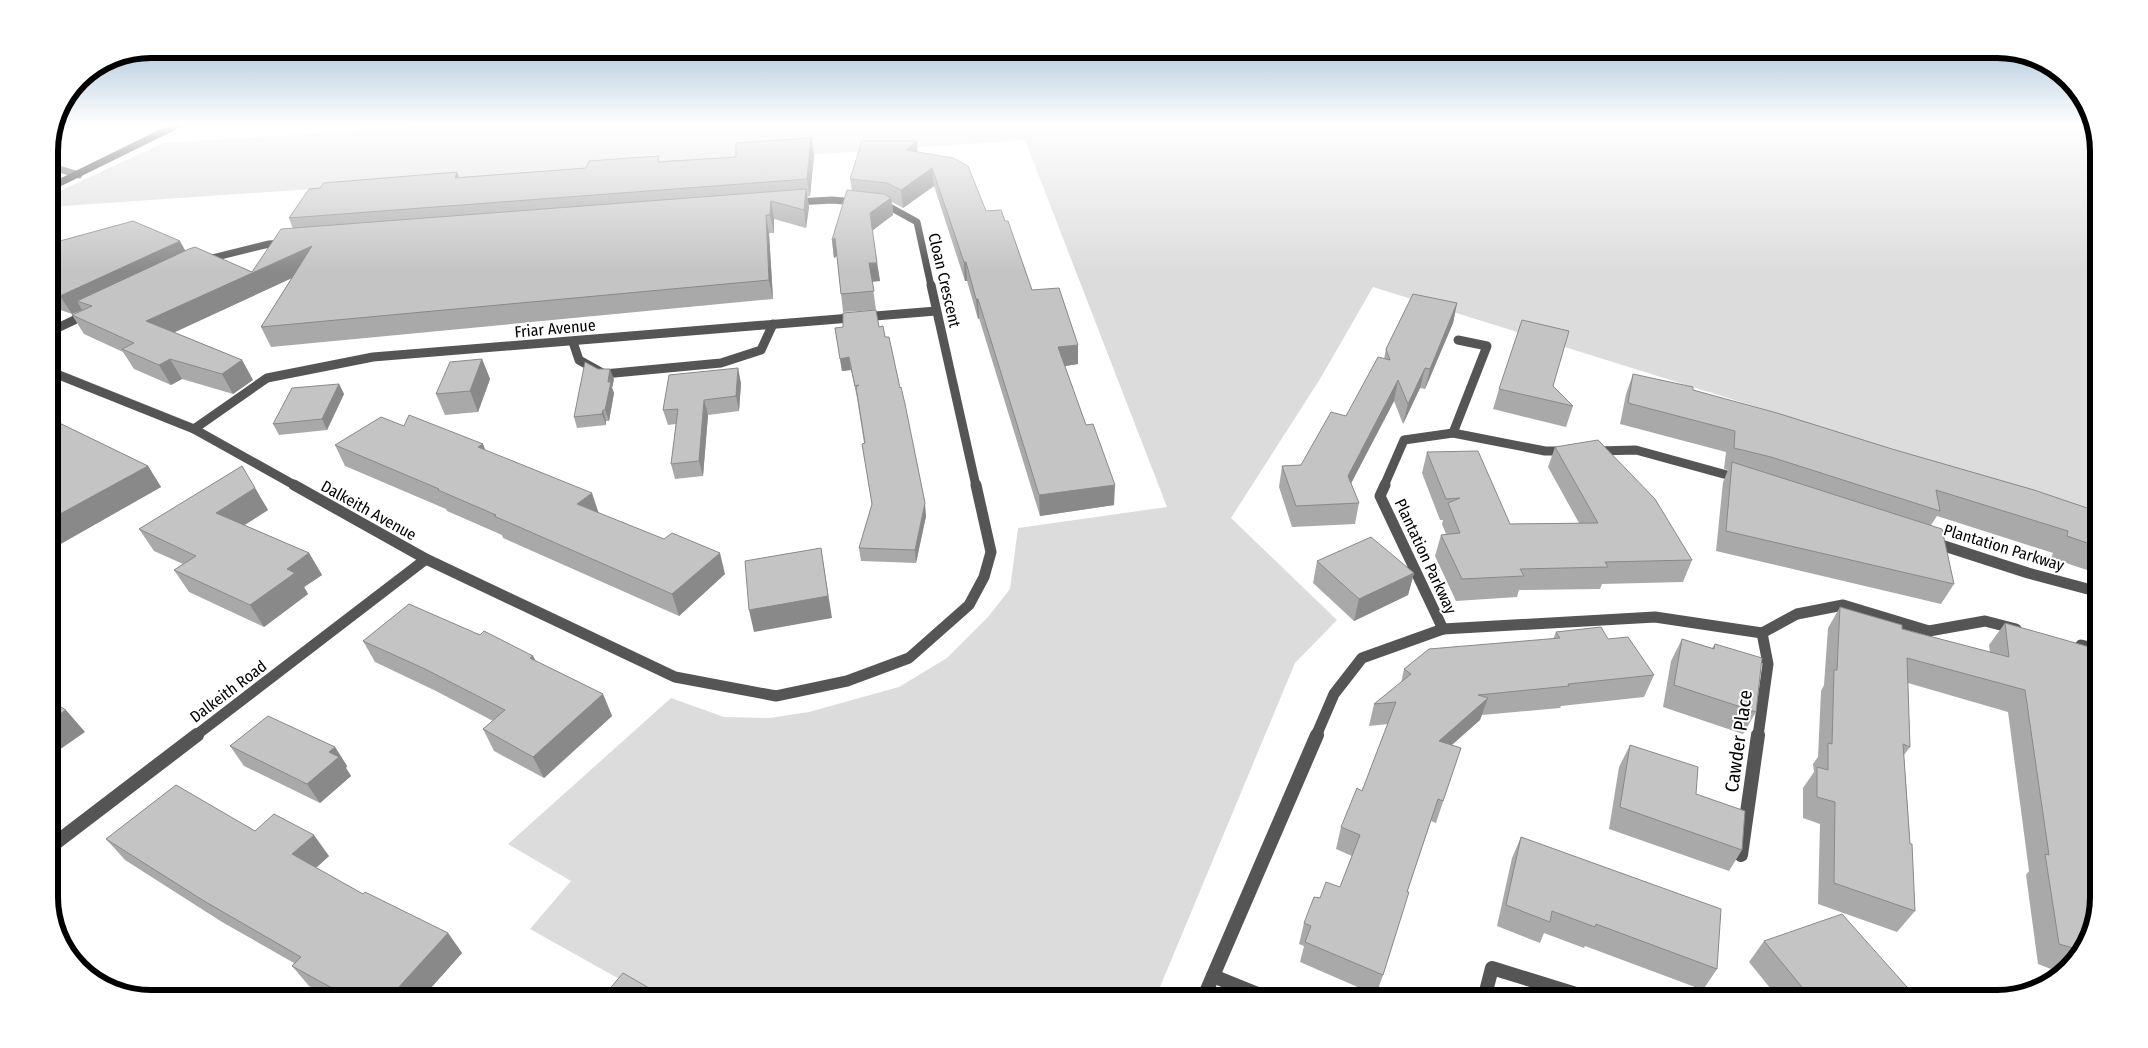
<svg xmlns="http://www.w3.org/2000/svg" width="2148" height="1048" font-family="'Fira Sans Condensed',sans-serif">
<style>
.green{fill:#dcdcdc}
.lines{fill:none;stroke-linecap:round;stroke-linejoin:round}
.street-far3{stroke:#555;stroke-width:7}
.street-far2{stroke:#555;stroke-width:9}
.street-far1{stroke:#555;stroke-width:11}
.street{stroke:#555;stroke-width:14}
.secondary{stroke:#222;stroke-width:7}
.wall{fill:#a9a9a9}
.shaded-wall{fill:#898989}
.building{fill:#c4c4c4;stroke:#898989}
.labels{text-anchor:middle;stroke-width:4;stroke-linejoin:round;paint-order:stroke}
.street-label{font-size:16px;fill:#000;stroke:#fff}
.near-street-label{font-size:19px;fill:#000;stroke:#fff}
.rim{fill:none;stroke:#000;stroke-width:6}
</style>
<rect width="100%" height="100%" fill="#fff"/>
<path class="green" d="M431,126h1662l6,18v370l-726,-227 -53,92 -89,139 106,102 -42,43 -140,336h-500l-125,-70 41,-48 -63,-37 163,-146 53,19 45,1 40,-6 90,-25 48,-29 41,-41 22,-28 8,-61 149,-21 -142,-367 -976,67v-11l114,-53z"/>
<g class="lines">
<g class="street-far3">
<path d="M49,166l30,9"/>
<path d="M796,202l36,-2 24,2"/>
<path d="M880,205l8,1 29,16 14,64"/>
<path d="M204,260l65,-16 14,-1"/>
</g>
<g class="street-far2">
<path d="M931,285l45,201"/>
<path d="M49,332l38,-18"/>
<path d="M573,342l6,18 25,14 117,-11 40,-13 12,-26"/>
<path d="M49,371l145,58 102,57"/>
<path d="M194,429l73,-51 106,-21 563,-46"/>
<path d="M1453,433l34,-87 -29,-6"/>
<path d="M1597,451l39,-1 102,28"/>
<path d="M1384,486l20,-46 49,-7 92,18h22"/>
</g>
<g class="street-far1">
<path d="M294,485l132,74 249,118 101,19 71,-15 62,-23 60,-53 15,-28 7,-25 -15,-67"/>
<path d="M1385,485l-5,11 63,133"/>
<path d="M1935,543l93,30 71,19"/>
<path d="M2081,645l18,4"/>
<path d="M195,736l231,-177"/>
<path d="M1316,736l18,-42 28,-36 81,-29 212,-12 107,16 35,-19 46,-9 86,26 56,-10 31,8"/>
<path d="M1758,736l10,-72 -6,-31"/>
</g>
<g class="street">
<path d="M49,848l148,-113"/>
<path d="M1741,855l17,-120"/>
<path d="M1213,976l57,23"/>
<path d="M1203,999l114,-264"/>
<path d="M1484,999l8,-31 100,31"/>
</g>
<path class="secondary" d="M49,188l126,-62"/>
</g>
<g class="wall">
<path d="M53,126h18l-15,5 -4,-1z"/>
<path d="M811,138l3,17 -4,41 -3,1 2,10 -3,21 -32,-9v14h-5l4,66 -502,48 -10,-20 31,-49 -118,54 68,28 11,20 -20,14 -51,-15 -11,6 -37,-16 -11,-17 -39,-18 -12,-19 10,-5 -10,4 -23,-8v-62l136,6 67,22 41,-43 -4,-11 170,-41 127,-9 75,-7 75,-4z"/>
<path d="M918,152l68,59 46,79 46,74 -13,2 49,139 -74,11 -61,-198 -1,1 -11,-38h-2l-31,-95 -31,22 -11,-6 1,13 -21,15 8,51h-8l4,29 -33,2 -6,-56 -3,2 -2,-18 20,-49 -2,-12z"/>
<path d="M1457,303l-4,20 -28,66 -5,-1 -17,36 -9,-23 -43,82 8,20 -4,21 -63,3 -13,-40 3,-21 19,-1 45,-49 38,-57 2,-10z"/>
<path d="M879,327l6,10 41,179 -10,47 -55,-2 -2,-13 13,-43 -8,-62 -7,-45 -6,-28 -9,1 -7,-43z"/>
<path d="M482,359l8,20 -12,33 -33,3 -9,-21z"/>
<path d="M1633,374l60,16 406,122v62l-48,-16 2,-5 -116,-37 -6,9 23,59 -13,20 -225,-53 7,-69 5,-12 -4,-1 2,-17 -106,-28 6,-30z"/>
<path d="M614,379l-2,9 2,5 -5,28h-3v4l-29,3 -3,-11z"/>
<path d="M741,383l-2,28 -31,4 -5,61 -28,3 -4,-15 5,-40 -8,1 -5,-15z"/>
<path d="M339,384l5,10 -17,36 -48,5 -6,-11z"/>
<path d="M1553,386l20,20 -7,21 -73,-18 6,-20z"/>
<path d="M49,418l99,48 13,21 -104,59 -8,-5z"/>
<path d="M404,426l79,18 2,6 113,63 127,61 -46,42 -176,-78 -1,-3 -55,-24 -1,-2 -101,-43 -10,-21z"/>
<path d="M1555,447l137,113 -9,22 -81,2 -2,5 -81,1 -2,7 -61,4 -21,-45 6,-21 5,-1 -4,-10 1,-4h-3l-18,-47 5,-21 83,72 69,-1 -31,-56z"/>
<path d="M255,488l13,22 -24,15 65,28 13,22 -18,12 4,7 -44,33 -75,-35 -15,-22 9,-6 -29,-13 -15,-22z"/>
<path d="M1317,561l97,12 -6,22 -54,26 -41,-38z"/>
<path d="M1840,607l62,22 88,23 -1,-7 16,-22 94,57 -10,262 -35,40h-1l-2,-13 -13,-5 -12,-89 3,-4 -21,-159 -100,-29 2,64 -6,8 11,156 -18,21 -79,-28 2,-80 -17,-6v-30l11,-16 -1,-8 5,-7 3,-66 3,-6 4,-57z"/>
<path d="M1556,632l52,7 46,36 -10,22 -83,9 -1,2 -78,7 -2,5 -28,25 9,3 -25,75 -5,-2 -24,71 -24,83 -7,20 -76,-33 4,-16 -5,-2 5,-21 16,-25 20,-11 12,-31 -16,-7 5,-22 21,-36 26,-67 -19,2 5,-22 27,-21 3,-14 149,-30z"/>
<path d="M480,635l53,21 3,5 67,33 9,22 -68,62 -50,-27 -11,-22 10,-8 -57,-30 -61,-29 -12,-21z"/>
<path d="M1682,639l30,9 3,-4 41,68 -13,22 -80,-27 8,-46z"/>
<path d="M1630,745l66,49 46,56 -13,21 -120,-42 10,-62z"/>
<path d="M230,746l105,1 12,19 -1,2 5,8 -31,27 -76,-37z"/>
<path d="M255,831l74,25 -13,12 47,26 85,39 14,20 -41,46h-89l-23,-13 -17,-20 2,-3 -72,-41 -97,-62 -19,-21z"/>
<path d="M1521,837l196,132 -14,21 -118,-44 -1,2 -40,-15 -4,10 -43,-17 15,-68z"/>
<path d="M1764,941l151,55 -3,3h-133l-30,-37z"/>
</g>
<g class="shaded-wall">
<path d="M53,126h18l-15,5z"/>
<path d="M811,138l3,17 -4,41 -3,-17z"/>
<path d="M917,141l1,17 -12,-8z"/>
<path d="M932,168l2,18 -31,22 -2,-18z"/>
<path d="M457,172l7,18 -9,-12z"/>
<path d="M806,189l3,18 -3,21 -2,-18z"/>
<path d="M891,198l2,17 -21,16 -2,-18z"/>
<path d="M771,201l3,18v14l-4,-18z"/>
<path d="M766,215l3,18 4,66 -4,-19z"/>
<path d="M835,238l2,18 -3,2 -2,-18z"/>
<path d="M180,241l10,18 -113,42 5,9 -10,4 -12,-18z"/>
<path d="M312,246l8,19 -162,75 -12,-19z"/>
<path d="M964,262h2l1,19h-2z"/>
<path d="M869,263h8l3,18 -9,1z"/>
<path d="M976,299h2l1,19 -1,1z"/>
<path d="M1457,303l-4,20 -28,66 5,-20z"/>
<path d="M1078,345v19l-20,3v-20z"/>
<path d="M849,357l2,13 -9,1 -2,-12z"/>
<path d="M170,359l12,20 -11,6 -12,-20z"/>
<path d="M482,359l8,20 -12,33 -8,-21z"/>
<path d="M242,360l11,20 -20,14 -11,-20z"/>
<path d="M738,368l3,15 -2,28 -3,-15z"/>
<path d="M1425,368l-5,20 -17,36 5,-20z"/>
<path d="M610,369l4,10 -2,9 2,5 -5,28 -4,-11 3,-28z"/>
<path d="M1398,380l-4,21 -50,96 4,-21z"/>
<path d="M339,384l5,10 -17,36 -5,-11z"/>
<path d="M704,400l4,15 -5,61 -4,-15z"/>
<path d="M603,410l3,11v4l-4,-11z"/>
<path d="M483,444l8,21 -13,-18z"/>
<path d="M148,466l13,21 -104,59 -8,-11v-15z"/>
<path d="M1115,485l-1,20 -74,11 -1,-21z"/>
<path d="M255,488l13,22 -39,25 -13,-22z"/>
<path d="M592,493l7,21 -22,-10z"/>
<path d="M925,503l1,13 -10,47 -1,-13z"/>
<path d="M821,548l11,70 -78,14 -5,-22z"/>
<path d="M309,553l13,22 -18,12 4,7 -44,33 -14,-22 37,-36z"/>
<path d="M720,553l5,21 -46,42 -7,-22z"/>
<path d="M1414,573l-6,22 -54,26 5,-22z"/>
<path d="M533,656l10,21 -13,-19z"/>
<path d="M603,694l9,22 -68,62 -11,-21z"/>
<path d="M1488,698l-8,22 -48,42 7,-21z"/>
<path d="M66,710l19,22 -36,25v-36z"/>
<path d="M335,747l12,19 -1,2 5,8 -31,27 -13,-19 22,-32z"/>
<path d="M314,835l15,21 -21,19 -16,-21z"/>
<path d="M448,933l14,20 -41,46h-33z"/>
<path d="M649,988l5,10 -1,1h-14z"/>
<path d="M1814,989l-8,10h-6l6,-7z"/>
</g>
<g class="building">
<path d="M811,138l-4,41 -518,39 20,-29 11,-1 4,-5 133,-11 -2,6 131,-10 3,-7 70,-5 -1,6 78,-5v-14z"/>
<path d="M862,141h55l-11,9 47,8 15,8 18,45 15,-1 4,11h3l24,69 27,-2 19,57 -20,2 28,78 7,-1 22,61 -76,10 -61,-196h-2l-10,-37h-2l-32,-94 -31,22 -14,-7 -37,-4z"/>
<path d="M806,189l-2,21 -33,-9 -1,14h-4l3,65 -508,47 51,-81 -166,75 96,39 -20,14 -52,-15 -11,6 -37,-16 12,-6 -62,-28 20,-9 -15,-5 112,-52 6,-2 57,25 29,-43z"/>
<path d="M847,190l37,4 7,4 -21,15 7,50h-8l5,28 -33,3 -6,-56 -3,2z"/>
<path d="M133,221l47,20 -120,55 -11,-4v-48z"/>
<path d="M1413,294l44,9 -27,66 -5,-1 -17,36 -10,-24 -50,96 11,27 -63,3 -14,-40 19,-1 30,-53 15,4 32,-59 12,3 -4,-11z"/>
<path d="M876,310l3,17 4,-1 2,11h4l11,51 1,-1 4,17 20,99 -10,47 -56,-2 13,-44 -10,-60 3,-1 -9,-56 3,-2 -4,1 -6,-29 -9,2 -5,-31 8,-1v-14z"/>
<path d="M1522,320l47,11 -16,55 20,20 -74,-17z"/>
<path d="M482,359l-12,32 -34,3 14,-32z"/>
<path d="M585,362l13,7h12l-2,13h3l-6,28h-2l-1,4 -28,3z"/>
<path d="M738,368l-2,28 -32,4 -5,61 -28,3 7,-55 -15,1 6,-35z"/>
<path d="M1633,374l60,13v3l84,23 115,36 142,41 65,22v35l-32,-11 1,-5 -132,-41 4,21 -169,-54 -37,-9 1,-17 -107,-28z"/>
<path d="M339,384l-17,35 -49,5 19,-36z"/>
<path d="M409,415l74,29 -5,3 114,46 -15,11 87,35 8,-6 48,20 -48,41 -178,-78 2,-1 -58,-25 1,-1 -104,-44 46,-28 23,9z"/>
<path d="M49,418l99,48 -99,54z"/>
<path d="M1598,440l57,59 37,61 -87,2 3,5 -88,2 4,7 -62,3 -21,-44 19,-2 -12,-30 12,-5 -14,1 -19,-47 51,-1 32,73 88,-1 -43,-76z"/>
<path d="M1732,462l210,67 12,55 -228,-53z"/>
<path d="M242,466l13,22 -39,25 93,40 -22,16 8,4 -45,32 -76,-35 22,-14 -57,-27z"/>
<path d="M1371,537l43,36 -55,26 -42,-38z"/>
<path d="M821,548l7,48 -79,14 -4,-49z"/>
<path d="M409,604l71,31 4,-4 49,25 -3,2 73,36 -70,63 -50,-28 22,-19 -80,-41 -62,-28z"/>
<path d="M1840,607l62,18v4l107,28 -4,-34 88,25 6,32v6h-1l1,7v204l-10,45 -15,16 -1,-10 -14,-4 -14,-90 4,1 -24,-165 -118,-32 3,89 -7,-3 7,100h2l3,67 -81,-28 1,-81 -18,-5v-30l11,3v-27l4,1 2,-74h3z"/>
<path d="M1601,627l7,12 20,-2 26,38 -86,9 1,2 -91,9 10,3 -49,43 22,7 -18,53 -5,-2 -31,93h2l-26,83 -78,-33 6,-16 -7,-3 10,-26 6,1 6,-16 14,5 20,-52 -19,-8 16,-39 5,3 34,-89 -22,2 37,-30 -7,-5 25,-20 131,-11 -4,-6z"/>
<path d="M1682,639l32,10 1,-5 47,14 -6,54 -82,-27z"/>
<path d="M49,700l17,10 -17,11z"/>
<path d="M268,716l67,31 -6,5 10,5 -32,27 -77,-38z"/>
<path d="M1630,745l68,22 -2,27 49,17 -3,39 -122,-43z"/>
<path d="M176,785l79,46 19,-17 40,21 -22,19 71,40 2,-2 83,41 -60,66h-36l-60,-33 9,-9 -97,-56 -98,-62z"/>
<path d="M1521,837l200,72 -4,60 -121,-45 -1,3 -43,-16 -2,11 -44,-17z"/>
<path d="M1842,914l73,82 -9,3h-84l-8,-10 -8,3 -42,-51z"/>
<path d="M623,973l26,15 -10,11h-38z"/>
<path d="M505,995l7,4h-11z"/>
</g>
<linearGradient id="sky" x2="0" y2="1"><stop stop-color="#8cadcc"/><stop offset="0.46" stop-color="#fff"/><stop offset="1" stop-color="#fff" stop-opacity="0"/></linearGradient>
<rect width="2148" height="272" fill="url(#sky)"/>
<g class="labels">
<g class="street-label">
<text transform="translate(945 280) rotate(77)" y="6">Cloan Crescent</text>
<text transform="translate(555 328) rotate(-5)" y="6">Friar Avenue</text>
<text transform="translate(369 510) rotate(29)" y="6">Dalkeith Avenue</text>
<text transform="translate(2004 547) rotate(17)" y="6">Plantation Parkway</text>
<text transform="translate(1426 556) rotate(65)" y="6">Plantation Parkway</text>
<text transform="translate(228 691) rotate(-37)" y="6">Dalkeith Road</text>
</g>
<g class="near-street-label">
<text transform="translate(1738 741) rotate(-82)" y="7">Cawder Place</text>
</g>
</g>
<path d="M0 0H2148V1048H0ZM151 58H1997A93 93 0 0 1 2090 151V897A93 93 0 0 1 1997 990H151A93 93 0 0 1 58 897V151A93 93 0 0 1 151 58Z" fill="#fff" fill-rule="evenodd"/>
<path class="rim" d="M151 58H1997A93 93 0 0 1 2090 151V897A93 93 0 0 1 1997 990H151A93 93 0 0 1 58 897V151A93 93 0 0 1 151 58Z"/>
</svg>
